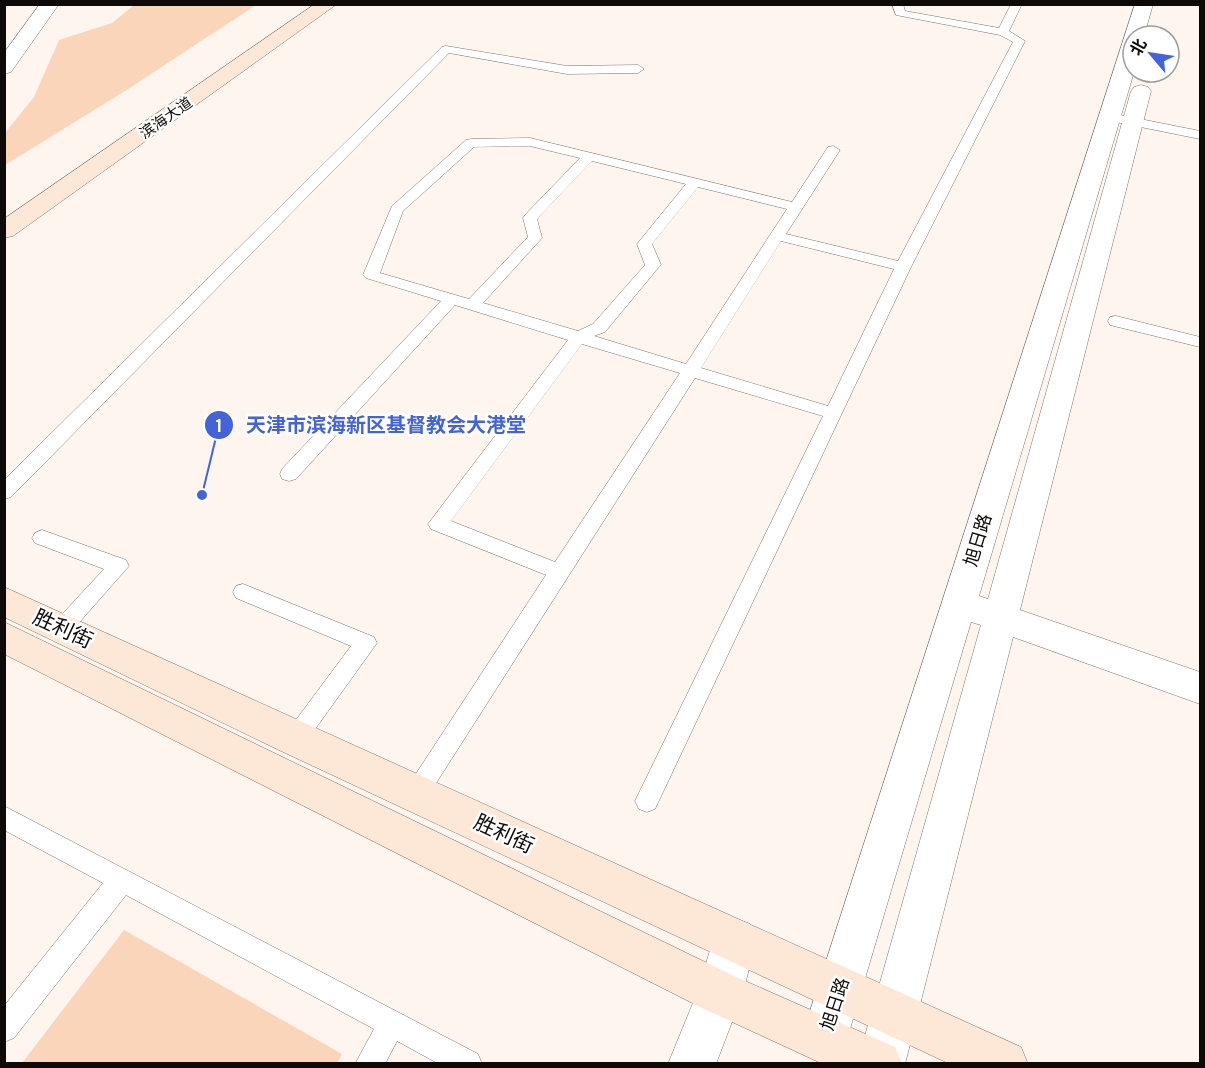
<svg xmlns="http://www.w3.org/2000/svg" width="1205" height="1068" font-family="Overpass,'Noto Sans SC',sans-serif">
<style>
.green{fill:#fad5ba}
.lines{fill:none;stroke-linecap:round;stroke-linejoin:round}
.lane-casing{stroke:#7d736c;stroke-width:1}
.street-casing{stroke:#7d736c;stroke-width:1}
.secondary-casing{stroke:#7d736c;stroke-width:1}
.lane{fill:#fff;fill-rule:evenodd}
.street{fill:#fff;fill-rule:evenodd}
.secondary{fill:#fde8d7;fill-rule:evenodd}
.labels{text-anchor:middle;stroke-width:5;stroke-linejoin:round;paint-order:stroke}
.far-street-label{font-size:15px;fill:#0e0a08;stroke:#fff}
.street-label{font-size:18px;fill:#0e0a08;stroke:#fff}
.near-street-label{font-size:21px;fill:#0e0a08;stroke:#fff}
.leader{fill:none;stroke:#4463d6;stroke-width:2}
.callout-dot{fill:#4463d6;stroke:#fff;stroke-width:2}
.mark-label{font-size:18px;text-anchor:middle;font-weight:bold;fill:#fff}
.callout-label{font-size:20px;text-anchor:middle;font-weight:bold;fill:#4463d6;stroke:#fff;stroke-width:5;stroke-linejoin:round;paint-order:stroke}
</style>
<rect width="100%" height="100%" fill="#fef5ee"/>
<g class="green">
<path d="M134,5h122l-131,86 -120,74v-32l29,-36 25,-57 53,-17z"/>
<path d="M124,930l218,124 -5,9h-315z"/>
</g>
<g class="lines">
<g class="lane-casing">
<g id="lane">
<path d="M892,4h11l2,7 94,17 12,-24h11l-13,27 16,10 -114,226 -256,542 -8,3 -8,-3 -4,-8 188,-385 -128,-38 -271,424 -8,3 -8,-3 -4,-8 4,-8 138,-211 -115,-46 -3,-5 140,-184 -113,-35 -159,174 -7,2 -7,-2 -2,-5 2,-5 159,-168 -75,-23 -3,-3 29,-69 74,-66 5,-1 59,-1 262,64 36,-55 5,-1 7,4 -54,84 112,27 115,-219 -13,-7 -104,-20zM530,146l50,12 -55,57 -2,3 5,19 -59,62 -89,-26 23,-62 71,-64zM592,161l94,23 -49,60 8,21 -52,59 -15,7 -95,-28 59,-65 -5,-19zM698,187l89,22 -101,155 -92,-28 11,-4 53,-64 3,-3 -9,-21zM781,241l113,28 -66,137 -127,-38zM582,344l98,29 -125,189 -104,-41z"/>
<path d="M446,46l121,20 71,-1 6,4 -6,4 -71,1 -118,-21 -438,444 -7,2v-19l438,-433z"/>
<path d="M1110,113l90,18v8l-94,-19 -2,-3 2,-3z"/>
<path d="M1116,316l84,21v10l-90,-22 -2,-4 2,-4z"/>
<path d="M42,530l84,30 3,6 -60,68 -7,3 -7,-3 -4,-6 4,-6 49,-53 -69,-26 -3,-5 3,-5z"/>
<path d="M243,584l131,53 3,6 -74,103 -8,3 -8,-3 -3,-7 3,-7 64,-86 -115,-48 -3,-6 3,-6z"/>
<path d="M4,806l474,248 4,10h-43l-42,-23 -12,23h-30l19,-35 -248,-134 -112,143 -10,4v-36l99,-123 -99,-53z"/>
</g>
</g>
<g class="street-casing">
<g id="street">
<path d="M40,4h19l-48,68 -7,2v-21z"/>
<path d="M1135,4h18l-9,32h-11l1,36 -155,524 9,3 143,-508 3,-4 7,-2 7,2 3,4 -131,519 180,62v32l-187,-67 -108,427h-48l124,-439 -10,-3 -124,417 -6,17 -17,6 -17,-6 -6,-17z"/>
<path d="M734,918l16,6 6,16 -13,53 -27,71h-48l29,-71 21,-69z"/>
</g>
</g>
<g class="secondary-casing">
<g id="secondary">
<path d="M315,4h22l-324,232 -9,2v-19z"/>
<path d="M4,587l1017,460 7,17h-78l-669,-313 -277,-134z"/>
<path d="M4,622l732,355 159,70 7,17h-79l-119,-55 -700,-355z"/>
</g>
</g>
<use href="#lane" class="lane"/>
<use href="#street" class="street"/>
<use href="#secondary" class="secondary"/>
</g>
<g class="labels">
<g class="far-street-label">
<text transform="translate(166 118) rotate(-35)" y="5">滨海大道</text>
</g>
<g class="street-label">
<text transform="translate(978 540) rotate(-73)" y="6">旭日路</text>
<text transform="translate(835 1004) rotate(-72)" y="6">旭日路</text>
</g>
<g class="near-street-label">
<text transform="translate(63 629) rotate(25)" y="7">胜利街</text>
<text transform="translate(504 834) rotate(25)" y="7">胜利街</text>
</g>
</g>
<path class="leader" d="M202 495L219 425"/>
<g class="callout-dot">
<circle cx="202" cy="495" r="6"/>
<circle cx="219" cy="425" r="15"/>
</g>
<g class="mark-label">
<text x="219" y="432">1</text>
</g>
<g class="callout-label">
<text x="386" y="432">天津市滨海新区基督教会大港堂</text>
</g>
<rect width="1205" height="1068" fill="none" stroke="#0e0a08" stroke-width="12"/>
<g transform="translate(1151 54) rotate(299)"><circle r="28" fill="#ffffff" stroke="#9f9d9c" stroke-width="1.5"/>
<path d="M0-4.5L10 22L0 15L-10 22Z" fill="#4463d6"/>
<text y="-9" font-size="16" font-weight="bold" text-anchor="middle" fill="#0e0a08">北</text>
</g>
</svg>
